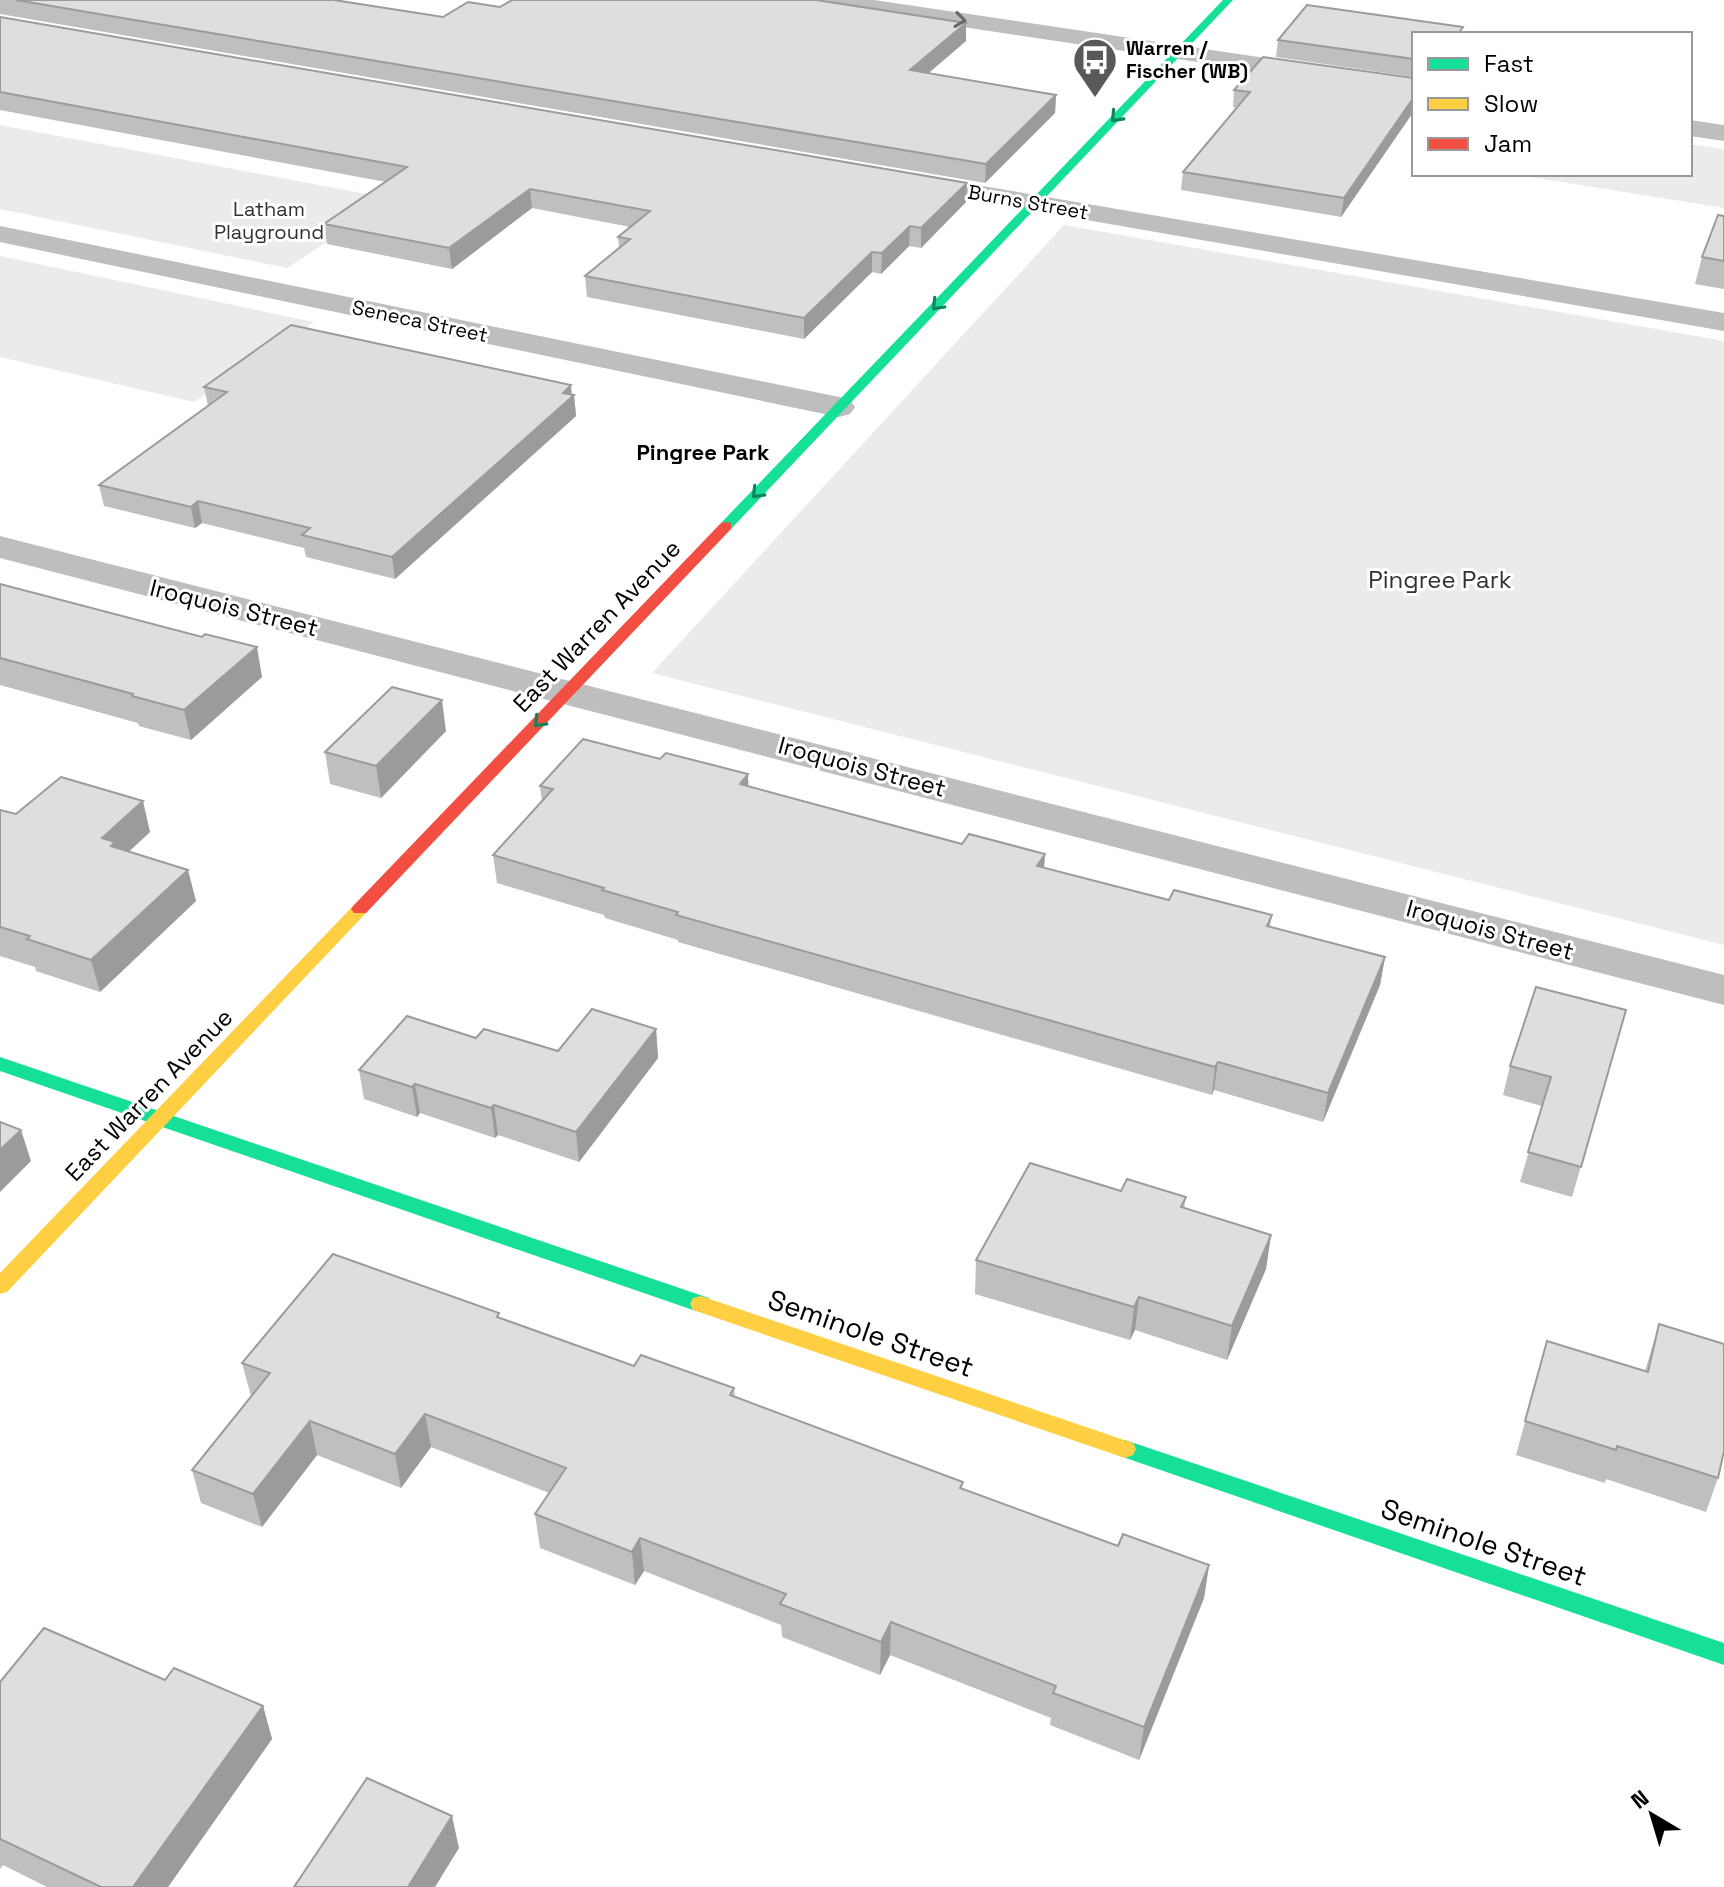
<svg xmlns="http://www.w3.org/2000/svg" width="1724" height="1887" font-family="'Space Grotesk',sans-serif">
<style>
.green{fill:#ebebeb}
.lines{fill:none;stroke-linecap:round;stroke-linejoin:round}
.street{fill:#bebebe;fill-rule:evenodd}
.fast{fill:#16e098;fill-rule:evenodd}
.slow{fill:#ffcf43;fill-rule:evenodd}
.jam{fill:#f24e42;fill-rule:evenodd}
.wall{fill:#bfbfbf}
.shaded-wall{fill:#9b9b9b}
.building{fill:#dedede;stroke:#9b9b9b;stroke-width:2}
.oneway{stroke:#686868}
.oneway2{stroke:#0d865b}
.labels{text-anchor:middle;stroke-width:6;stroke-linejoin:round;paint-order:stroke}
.far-poi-label{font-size:20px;font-weight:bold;fill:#000;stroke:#fff;text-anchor:start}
.far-street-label{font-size:20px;fill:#000;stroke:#fff}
.far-park-label{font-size:20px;fill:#313131;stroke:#fff}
.far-neighbourhood-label{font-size:22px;font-weight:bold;fill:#000;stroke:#fff}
.park-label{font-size:24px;fill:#313131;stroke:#fff}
.street-label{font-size:24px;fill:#000;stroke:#fff}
.near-street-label{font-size:28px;fill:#000;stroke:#fff}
</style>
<rect width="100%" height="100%" fill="#fff"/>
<g class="green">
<path d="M0,125l393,74 -106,69 -287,-59z"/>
<path d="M1690,144l34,5v59l-213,-34h179z"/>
<path d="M1064,225l660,116v604l-1072,-272z"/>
<path d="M0,256l314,66 -120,80 -194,-45z"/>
</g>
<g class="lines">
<g class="street">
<path d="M815,0h59l540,80v14l-587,-87 -8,-2z"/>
<path d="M1690,120l34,5v16l-34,-5z"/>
<path d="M907,173l817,140v18l-827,-144 -4,-6 4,-6z"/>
<path d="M0,226l839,171 11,3 5,7 -5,7 -11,3 -839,-175z"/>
<path d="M0,536l1724,439v30l-1724,-447z"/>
</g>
<g class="fast">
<path d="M1223,0h10l-502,529h-10v-6z"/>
<path d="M0,1057l709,241 3,6 -3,6 -8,2 -8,-2 -693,-239z"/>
<path d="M1125,1440l599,203v22l-607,-210 -3,-6 3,-6z"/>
</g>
<g class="slow">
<path d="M360,903l6,2 3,4 -3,4 -359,379 -7,2v-21l354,-368z"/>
<path d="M701,1296l432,147 3,6 -3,6 -8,3 -432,-148 -3,-6 3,-6z"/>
</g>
<path class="jam" d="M726,522l5,1v6l-365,384h-12l-3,-4 3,-4 367,-382z"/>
</g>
<g class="wall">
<path d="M0,0h334l109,17 57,-10 466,34 -38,32 128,22 -1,18 -70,70 -985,-169z"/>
<path d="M0,17l966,185 -45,46 -12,-2 -28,28 -9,-2 -68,67 -217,-42 -2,-21 34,-28 -1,-11 12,-10 -98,-19 -80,61 -125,-25 -3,-20 62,-42 -386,-72z"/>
<path d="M1414,34v43l-138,-20 2,-17z"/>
<path d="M1414,78v33l-73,106 -160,-27 2,-18 54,-64 -4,-1 1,-17z"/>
<path d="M1724,216v73l-29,-5 7,-27z"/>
<path d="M204,387l368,7 2,1 2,21 -181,163 -89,-22 -2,-9 -102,-25 -7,5 -91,-22 -5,-21 109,-79z"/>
<path d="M0,584l262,93 -71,63 -52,-14 -1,-3 -138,-38z"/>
<path d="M446,731l-65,67 -51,-14 -5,-32z"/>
<path d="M540,786l209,1 213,57 83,10 -1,14 125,32 103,15 -2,12 115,30 -5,28 -57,137 -109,-32 -2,5 -534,-153v-2l-73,-22 -1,-3 -107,-32 -4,-28 49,-53z"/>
<path d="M0,810l16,4 134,18 -21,19 67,50 -96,91 -64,-21 -1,-4 -35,-11z"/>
<path d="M1626,1010l-54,187 -52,-15 22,-76 -39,-11 7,-29z"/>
<path d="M656,1029l2,29 -79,104 -81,-27 -3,3 -75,-25 -3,4 -53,-18 -5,-29 117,-32 82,13z"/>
<path d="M1121,1191l65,6 -2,11 87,27 -5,34 -39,91 -92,-30 -5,10 -155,-46 1,-34z"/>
<path d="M500,1318l134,48 100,22 1,8 228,86 -1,7 156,57 91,19 -5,33 -65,162 -89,-35 1,-7 -161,-63 -10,20 -98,-38 -1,-12 -137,-54 -9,14 -95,-37 -5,-34 14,-21 -118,-46 -30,41 -84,-33 -55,72 -61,-24 -9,-33 59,-74 -9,-33z"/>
<path d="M1659,1324l59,154 -12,34 -100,-33 -1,4 -89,-28 31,-114 98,30z"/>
<path d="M165,1680l98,26 9,33 -104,148h-121l-44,-22 -3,4v-187z"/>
</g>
<g class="shaded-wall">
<path d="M966,23v18l-56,48v-19z"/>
<path d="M1056,95l-1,18 -70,70 1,-19z"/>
<path d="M1414,97v14l-73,106 3,-19z"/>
<path d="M967,183l-1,19 -45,46v-20z"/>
<path d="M530,189l2,19 -80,61 -3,-21z"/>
<path d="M910,226l-1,20 -28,28 1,-21z"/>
<path d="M872,252v20l-68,67v-21z"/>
<path d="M571,385l1,12 2,-2 2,21 -181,163 -3,-22z"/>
<path d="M198,501l4,22 -7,5 -4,-21z"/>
<path d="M257,647l5,30 -71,63 -7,-30z"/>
<path d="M442,700l4,31 -65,67 -5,-32z"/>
<path d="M748,774l1,27 -9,-17z"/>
<path d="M143,801l7,31 -30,28 -18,-22z"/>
<path d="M1045,854l-2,27 -6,-15z"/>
<path d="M188,870l8,31 -96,91 -9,-32z"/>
<path d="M1385,957l-5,28 -57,137 5,-29z"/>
<path d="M656,1029l2,29 -79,104 -3,-30z"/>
<path d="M1218,1062l-4,28 -2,5 3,-28z"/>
<path d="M415,1084l5,29 -3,4 -5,-30z"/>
<path d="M494,1105l4,30 -3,3 -4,-30z"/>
<path d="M21,1130l10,31 -31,31v-42z"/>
<path d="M1271,1235l-5,34 -39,91 5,-34z"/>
<path d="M1139,1297l-4,33 -5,10 4,-33z"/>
<path d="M425,1414l6,33 -30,41 -6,-34z"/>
<path d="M310,1421l7,34 -55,72 -9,-33z"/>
<path d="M640,1538l4,33 -9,14 -3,-33z"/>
<path d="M1209,1565l-5,33 -65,162 5,-33z"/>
<path d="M891,1622l-1,33 -10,20 1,-33z"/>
<path d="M263,1706l9,33 -104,148h-35z"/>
<path d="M452,1816l7,32 -24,39h-27z"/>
</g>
<g class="building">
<path d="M16,0h318l109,17 25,-15 32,5 12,-7h304l150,23 -56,47 146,25 -70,69z"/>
<path d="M1307,5l156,22 -5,7h-44v25l-136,-19z"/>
<path d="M0,17l967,166 -46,45 -11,-2 -28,27 -10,-1 -68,66 -219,-42 45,-37 -12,-2 32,-26 -120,-22 -81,59 -125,-24 83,-57 -407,-75z"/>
<path d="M1263,57l151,21v19l-70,101 -161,-26 67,-80 -16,-2z"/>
<path d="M1718,215l6,1v45l-22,-4z"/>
<path d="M291,325l280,60 -8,8 11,2 -182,162 -90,-22 8,-7 -112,-27 -7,6 -92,-22 128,-93 -23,-5z"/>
<path d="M0,584l202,53 3,-3 52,13 -73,63 -52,-14 1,-2 -133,-36z"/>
<path d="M392,687l50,13 -66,66 -51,-14z"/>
<path d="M583,739l77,20 6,-6 82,21 -8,10 222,60 7,-10 76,20 -8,12 132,34 5,-10 98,25 -5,11 118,31 -57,136 -110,-31 -3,5 -539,-152 2,-3 -76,-22 2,-2 -111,-33 60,-66 -13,-3z"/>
<path d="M61,777l82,24 -41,37 13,4 -4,4 77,24 -97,90 -64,-21 3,-3 -30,-9v-117l16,4z"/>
<path d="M1536,987l90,23 -45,157 -53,-15 23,-75 -41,-11z"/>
<path d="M592,1009l64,20 -80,103 -82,-27 -3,3 -76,-24 -3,3 -53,-17 48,-54 69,22 8,-9 74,22z"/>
<path d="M0,1122l21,8 -21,20z"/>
<path d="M1030,1163l91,28 6,-12 59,18 -5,10 90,28 -39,91 -93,-29 -5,10 -158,-47z"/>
<path d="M333,1254l166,59 -2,4 137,49 7,-11 93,33 -4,7 233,87 -3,6 158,58 5,-12 86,31 -65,162 -91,-34 3,-7 -165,-64 -10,20 -101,-38 6,-10 -146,-56 -8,14 -97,-38 31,-46 -141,-54 -30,40 -85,-33 -57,73 -61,-24 78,-97 -28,-10z"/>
<path d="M1659,1324l65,20v107l-6,27 -101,-32 -1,4 -91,-29 22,-80 101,31z"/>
<path d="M44,1628l121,52 9,-12 89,38 -130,181h-32l-101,-48v-157z"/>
<path d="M367,1778l85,38 -44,71h-114z"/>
</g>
<defs><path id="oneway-chevron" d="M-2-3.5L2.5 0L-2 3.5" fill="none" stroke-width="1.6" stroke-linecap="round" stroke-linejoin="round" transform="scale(2)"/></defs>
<use class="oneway" href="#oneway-chevron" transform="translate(960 20) rotate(8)"/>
<g class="oneway2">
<use href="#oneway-chevron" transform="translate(1116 117) rotate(133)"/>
<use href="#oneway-chevron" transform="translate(937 305) rotate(134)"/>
<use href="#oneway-chevron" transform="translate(757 493) rotate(134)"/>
<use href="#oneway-chevron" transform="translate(539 722) rotate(134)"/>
</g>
<defs>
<g id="bus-pin" transform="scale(2.3)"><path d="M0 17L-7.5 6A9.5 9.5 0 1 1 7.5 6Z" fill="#595959" stroke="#fff"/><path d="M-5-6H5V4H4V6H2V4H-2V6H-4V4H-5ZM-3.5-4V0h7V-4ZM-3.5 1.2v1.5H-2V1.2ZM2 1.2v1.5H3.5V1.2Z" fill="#fff"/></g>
</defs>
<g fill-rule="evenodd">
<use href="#bus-pin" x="1095" y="60"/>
</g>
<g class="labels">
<g class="far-poi-label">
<text x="1126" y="55">Warren /<tspan x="1126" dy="23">Fischer (WB)</tspan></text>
</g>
<g class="far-street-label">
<text transform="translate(1028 202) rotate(10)" y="7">Burns Street</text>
<text transform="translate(420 321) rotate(12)" y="7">Seneca Street</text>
</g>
<g class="far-park-label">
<text x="269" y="216">Latham<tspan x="269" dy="23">Playground</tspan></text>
</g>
<g class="far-neighbourhood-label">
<text x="703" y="460">Pingree Park</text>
</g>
<g class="park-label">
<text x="1440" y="588">Pingree Park</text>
</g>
<g class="street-label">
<text transform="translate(234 608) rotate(14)" y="8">Iroquois Street</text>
<text transform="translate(597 626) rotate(-46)" y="8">East Warren Avenue</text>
<text transform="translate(862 767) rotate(15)" y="8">Iroquois Street</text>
<text transform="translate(1490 930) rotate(15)" y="8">Iroquois Street</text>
<text transform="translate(149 1095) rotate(-46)" y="8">East Warren Avenue</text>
</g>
<g class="near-street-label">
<text transform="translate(871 1333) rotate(19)" y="10">Seminole Street</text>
<text transform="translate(1484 1542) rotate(19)" y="10">Seminole Street</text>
</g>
</g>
<rect x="1412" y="32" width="280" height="144" fill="#ffffff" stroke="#999999" stroke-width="2"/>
<rect x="1428" y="58" width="40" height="12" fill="#16e098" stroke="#999999" stroke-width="2"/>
<text x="1484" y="72" font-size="24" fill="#000000">Fast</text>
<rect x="1428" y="98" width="40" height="12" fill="#ffcf43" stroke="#999999" stroke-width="2"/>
<text x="1484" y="112" font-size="24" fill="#000000">Slow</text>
<rect x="1428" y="138" width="40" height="12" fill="#f24e42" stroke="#999999" stroke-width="2"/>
<text x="1484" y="152" font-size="24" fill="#000000">Jam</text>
<g transform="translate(1652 1815) rotate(322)" stroke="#ffffff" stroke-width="6" paint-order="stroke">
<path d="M0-6L14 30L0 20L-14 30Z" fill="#000000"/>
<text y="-12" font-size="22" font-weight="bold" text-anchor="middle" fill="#000000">N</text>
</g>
</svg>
